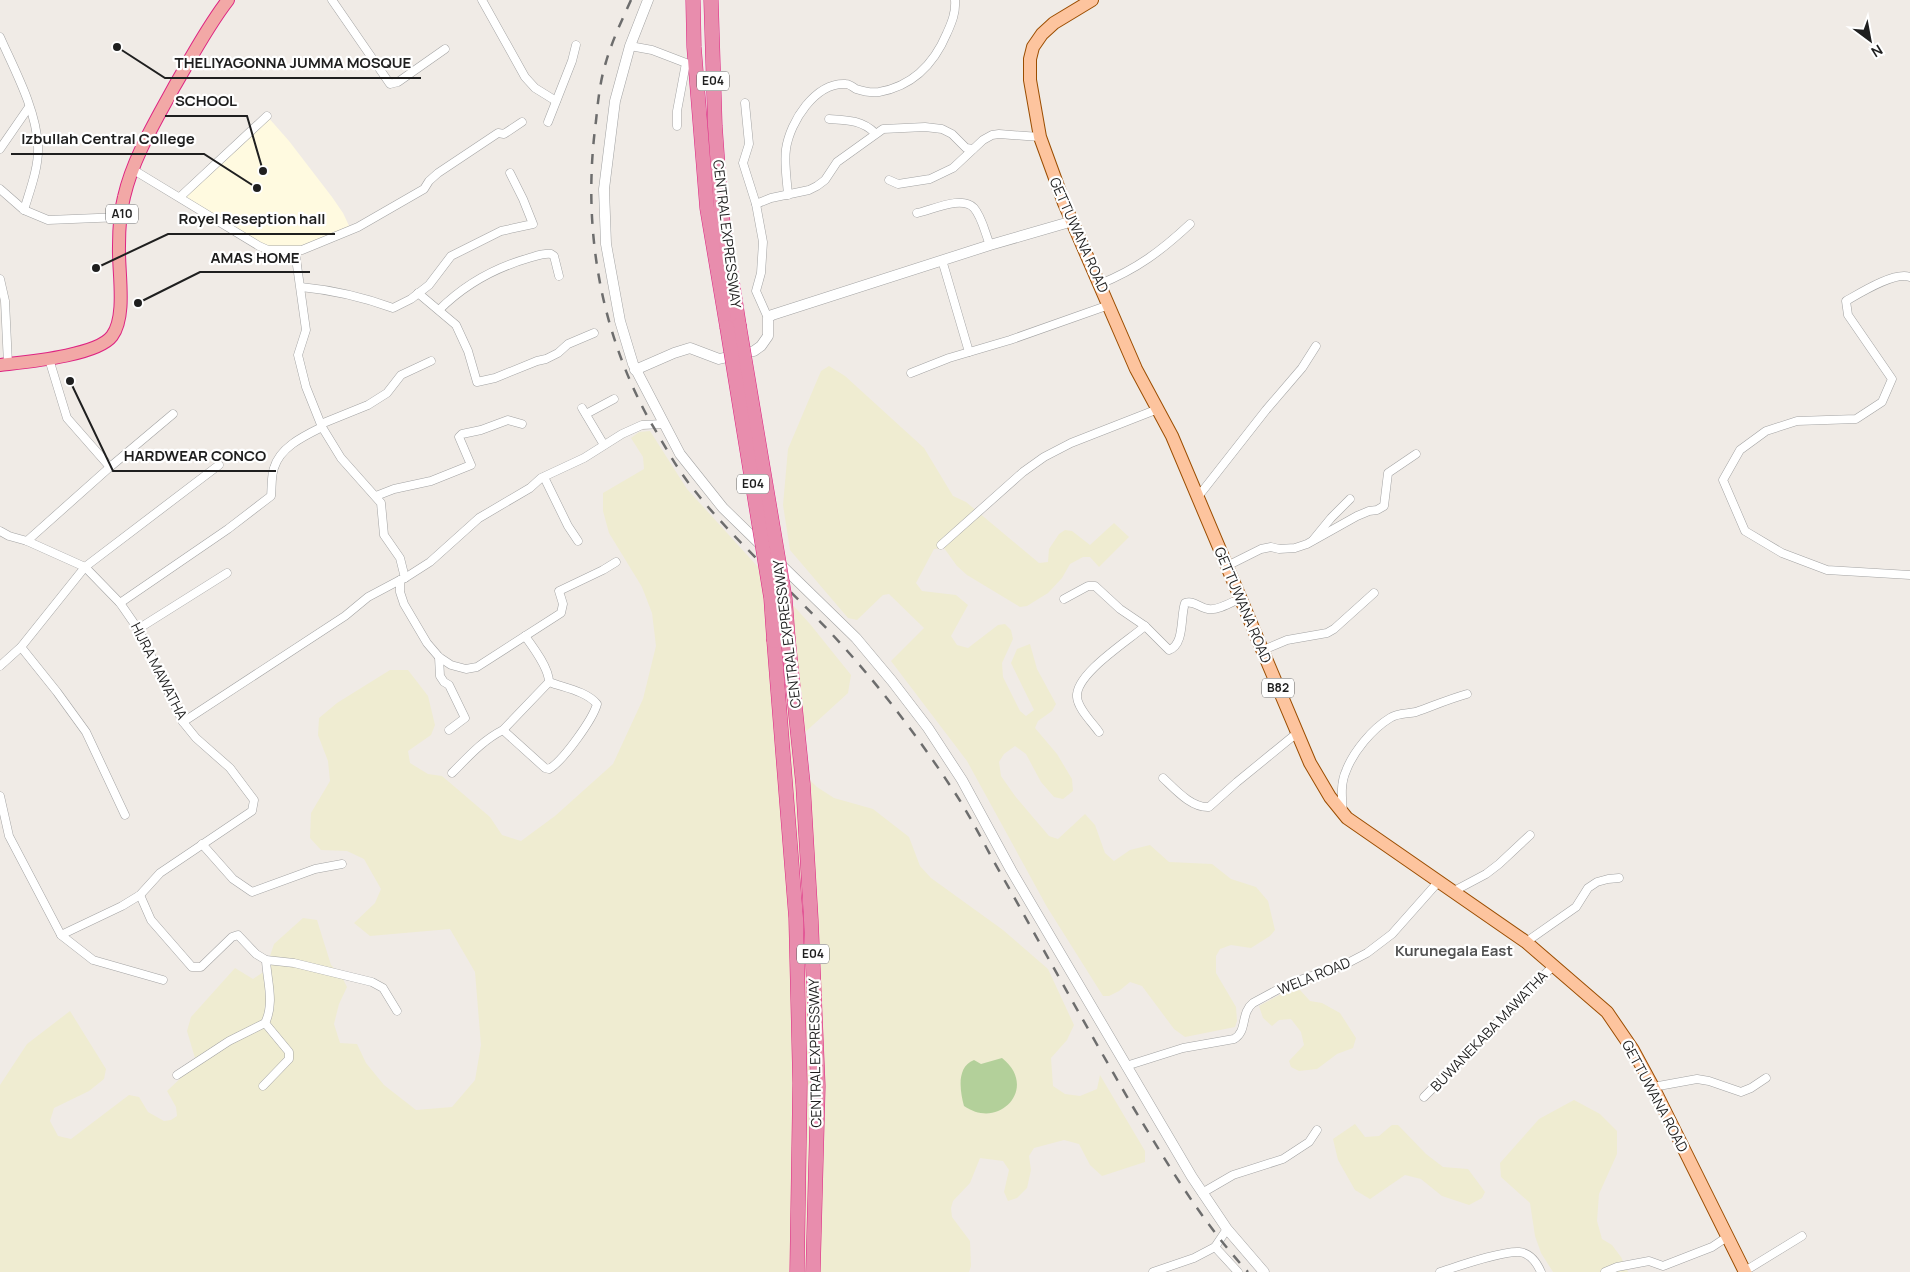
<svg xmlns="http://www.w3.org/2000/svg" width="1910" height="1272" font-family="Manrope,sans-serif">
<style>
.education{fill:#fffae0}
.farmland{fill:#efecd1}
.forest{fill:#b3d09a}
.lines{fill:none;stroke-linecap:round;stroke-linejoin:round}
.minor-casing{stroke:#a3a3a3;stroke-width:9}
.tertiary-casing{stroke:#a3a3a3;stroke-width:11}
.primary-casing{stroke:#9b4d00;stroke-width:14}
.trunk-casing{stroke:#dd2482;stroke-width:14}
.motorway-casing{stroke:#dd2482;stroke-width:15}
.minor{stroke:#fff;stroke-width:8}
.tertiary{stroke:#fff;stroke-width:10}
.primary{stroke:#fdc49e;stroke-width:12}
.trunk{stroke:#f2a8a6;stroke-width:12}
.motorway{stroke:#e88dad;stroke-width:14}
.rail{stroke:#6d6d6d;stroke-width:2.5;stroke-dasharray:10 10;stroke-linecap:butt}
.motorway-bridge-casing{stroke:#dd2482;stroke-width:15;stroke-linecap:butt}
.motorway-bridge{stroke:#e88dad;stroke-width:14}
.labels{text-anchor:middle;stroke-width:4.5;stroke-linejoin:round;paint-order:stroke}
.shield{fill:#fff;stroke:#626262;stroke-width:1}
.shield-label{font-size:12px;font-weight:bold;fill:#1f1f1f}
.street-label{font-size:14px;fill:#1f1f1f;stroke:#fff}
.neighbourhood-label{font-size:15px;font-weight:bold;fill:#525252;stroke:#fff}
.leader{fill:none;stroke:#1f1f1f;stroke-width:2}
.callout-dot{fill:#1f1f1f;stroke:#fff;stroke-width:2}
.callout-label{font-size:15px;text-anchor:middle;font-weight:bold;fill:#1f1f1f;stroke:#fff;stroke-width:4.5;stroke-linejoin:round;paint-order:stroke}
</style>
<rect width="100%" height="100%" fill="#f0ebe6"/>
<path class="education" d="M267,116l22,25 43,56 11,16 8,17 -38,16 -45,4 -88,-53z"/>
<g class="farmland">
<path d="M829,366l16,10 79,72 29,48 13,6 73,61 9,-1 1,-13 10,-15 6,-4 7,1 18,14 24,-22 15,14 -30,30 -9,-10h-7l-13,7 -8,14 -14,15 -21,13 -7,1 -53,-32 -10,-9 -13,-18 -10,1 -18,34 6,8 34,4 12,10 -17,31 6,9 11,3 30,-23 7,-1 6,6 2,9 -11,24 1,14 17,34 6,5 8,-6 -23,-47 6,-14 13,-5 7,25 19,35 -4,7 -14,10 -3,7 22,26 15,25 1,12 -10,8 -9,-2 -13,-15 -15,-28 -11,-8 -11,8 -5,8 2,14 14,20 34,40 9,3 27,-25 10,11 10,28 9,8 16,-11 20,-5 19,17 43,2 19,15 25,8 12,14 7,29 -5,6 -19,12 -20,-3 -11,4 -4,7v17l20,34 1,14 -2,6 -50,10 -11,-8 -32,-43 -12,-4 -11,9 -10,5h-6l-56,-89 -80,-146 -76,-100 33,-33 -35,-34 -6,1 -26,25 -9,-2 -58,-68 -7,-45 5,-56 33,-78z"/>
<path d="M650,431l37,58 123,135 41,51 -3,18 -46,42 -7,31 22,21 17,11 39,11 36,28 11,29 11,12 72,52 45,39 26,56 -7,15 -16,18 2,28 12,8 15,2 17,-7 3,-14 45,76v11l-43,14 -12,-11 -11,-21 -15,-4 -30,8 -5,8 2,14 -4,18 -10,10 -9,3 -4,-9 5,-22 -6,-9 -23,-3 -10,25 -17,18 -2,7 1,9 18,24 1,25 -2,6h-969v-187l27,-41 43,-33 36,58 -2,10 -15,12 -35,17 -4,13 8,15 13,3 58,-44 10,2 9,15 16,9 7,-1 6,-4 -1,-9 -9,-16 20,-19 8,-14 -8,-27 4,-14 44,-49 18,11 12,-8 9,-27 29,-26 14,2 14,45 10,10 6,12 -8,17 -5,20 6,19 17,1 9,19 18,22 32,25 36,-3 23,-27 6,-35 -6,-73 -25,-43 -80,7 -16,-13 21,-20 6,-14 -17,-30 -17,-8 -26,-1 -11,-12 1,-25 19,-32 -2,-20 -10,-26 1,-17 18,-15 53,-33h18l20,26 7,29 -4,10 -23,16 2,12 18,11 14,2 48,41 12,18 19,6 34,-25 58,-52 30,-65 13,-53 -4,-33 -10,-26 -33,-54 -6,-22v-18l41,-24 -1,-12 -12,-19 8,-6z"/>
<path d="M1300,990l10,11 12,2 18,10 16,25 -3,10 -16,6 -20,15 -18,2 -8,-4 -2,-6 15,-16 -3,-13 -10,-13 -12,1 -7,6 -9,-8 -4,-12 28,-15z"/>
<path d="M1574,1100l26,14 17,17v23l-18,40 -2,27 5,18 10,6 9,12 7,15h-75l-12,-19 -6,-17 -5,-33 -29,-26 -1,-14 39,-44z"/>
<path d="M1355,1124l10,13 14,-1 13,-11h6l28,29 17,13 25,2 17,23 -3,6 -13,7 -27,-9 -21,-17 -16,-4 -35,24 -15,-9 -17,-30 -5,-21z"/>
</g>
<path class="forest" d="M1002,1058c37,29 -2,73 -38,48 -4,-15 -8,-39 10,-46l7,4z"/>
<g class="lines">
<g class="minor-casing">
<g id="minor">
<path d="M332,0l58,84 8,-2 47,-33"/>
<path d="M482,0l43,77 10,11 21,13"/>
<path d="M0,37c15,34 36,72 38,109 1,21 -8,44 -14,64"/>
<path d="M630,46l22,4 34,13 -9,48v15"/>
<path d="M745,103l4,41 -6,19 13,41 7,38 -2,31 -5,18 12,27"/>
<path d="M829,119c18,1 33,1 46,14"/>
<path d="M548,122l24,-61 4,-16"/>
<path d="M0,149l29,-42"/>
<path d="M132,169l127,77 9,4h34l56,-23 66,-38 5,-8 9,-8 60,-40 6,1 18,-12"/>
<path d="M889,180l9,4 32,-5 23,-11 30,-28 9,-5 7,-1 41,3"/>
<path d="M0,189l24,21 24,10 74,-3"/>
<path d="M788,195c-1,-15 -4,-31 -2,-46 4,-27 29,-67 60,-65 3,0 7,3 10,5 6,2 16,4 23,3 34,-6 55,-28 68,-59 5,-11 9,-21 8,-33"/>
<path d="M180,197l87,-81"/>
<path d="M756,204l15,-6 38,-8 8,-4 8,-6 12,-18 46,-33 42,-2 17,2 10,5 14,14 7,1"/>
<path d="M917,213c15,-3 45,-18 57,-5 8,9 11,25 16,37"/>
<path d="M295,251l11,79 -8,25 8,32 16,40 19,31 40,45 3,32 16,23 5,20 -5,2v12l4,12 23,39 12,14 12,8 15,4 11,-2 84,-54 2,-9 -4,-13 44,-21 13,-8"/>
<path d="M942,260l27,92"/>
<path d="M1910,277c-15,-6 -50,16 -64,24l2,14 44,64 -10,23 -26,17 -59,2 -31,10 -26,19 -17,30 22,51 37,22 45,17 83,5"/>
<path d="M0,279l5,22 3,63"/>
<path d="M1100,284c37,-15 61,-33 90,-60"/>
<path d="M301,287c31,3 62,10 92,21l18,-9 18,-14 22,-29 50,-25 32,-7 -10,-25 -13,-26"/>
<path d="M418,293l38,32 12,26 9,31 18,-4 42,-17 9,-2 12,-6 10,-9 26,-11"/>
<path d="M439,310c26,-26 55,-42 90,-52 7,-2 15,-5 22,-4l3,2 5,20"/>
<path d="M49,359l18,59 43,49"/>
<path d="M911,373l38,-15 61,-18 99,-35"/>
<path d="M582,408l22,37"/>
<path d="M586,414l28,-15"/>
<path d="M321,424l47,-19 19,-12 14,-18 30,-14"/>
<path d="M544,477l24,49 10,15"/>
<path d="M376,496l18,-7 37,-8 40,-16 -12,-28 3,-3 19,-4 27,-10 14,4"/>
<path d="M1197,498l69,-88 36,-42 14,-22"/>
<path d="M0,531l9,5 18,5 58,26 35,36 18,26 45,93 13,16 34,30 24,32 -2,11 -92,62 -20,22 -18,11 -61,29"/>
<path d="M1313,540l18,-22 19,-19"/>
<path d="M27,541l83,-74 63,-53"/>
<path d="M941,545l82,-73 21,-15 27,-14 87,-34"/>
<path d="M1227,566l34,-17 10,-2 8,2 16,-1 12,-4 50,-28 12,-5 8,-1 7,-4 4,-33 28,-19"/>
<path d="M405,578l25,-16 49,-44 51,-30 11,-10 43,-20 38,-24 20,-9 21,-1"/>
<path d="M1064,599l24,-13h7l25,23 25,17 24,24c16,-6 11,-33 16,-47 9,-3 15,5 23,6 9,2 24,-7 33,-11"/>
<path d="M120,603l108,-74 43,-33c1,-9 0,-20 3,-28 6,-21 30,-32 48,-41"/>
<path d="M138,629l89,-56"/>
<path d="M21,647l36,45 29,40 39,83"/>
<path d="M1263,650l24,-10 40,-7 7,-4 40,-36"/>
<path d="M439,657l1,19 4,6 5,3 16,33 -16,12"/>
<path d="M0,666l21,-19 64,-80 134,-102"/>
<path d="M183,722l162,-106 23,-19 32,-17"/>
<path d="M503,730l42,38 4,1c14,-8 44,-50 48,-65 -11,-13 -32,-16 -48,-22"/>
<path d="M1099,732c-7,-10 -21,-23 -22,-35 -2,-23 51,-56 68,-71"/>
<path d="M452,773c16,-16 31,-33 51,-43l46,-48c0,-14 -16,-35 -24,-46"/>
<path d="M1163,778c12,11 28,30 46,29l28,-25 60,-49"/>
<path d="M0,796l9,40 52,99 32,25 70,20"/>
<path d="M1343,813c-1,-14 -3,-29 3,-42 7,-19 26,-42 44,-53 8,-5 17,-4 26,-6 17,-6 33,-13 51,-18"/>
<path d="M202,844l31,35 19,13 63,-23 27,-5"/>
<path d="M1454,891l32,-17 13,-10 31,-29"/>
<path d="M140,895l11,25 41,47h9l31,-30 6,-2 18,19 10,6 28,3 78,19 11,6 14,23"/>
<path d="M1526,942l50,-35 12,-19 9,-6 11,-3 11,-1"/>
<path d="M1126,1066l57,-18 51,-9c14,-8 6,-26 19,-36l35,-19 56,-19 23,-12 25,-19 47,-53"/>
<path d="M177,1075l52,-34 36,-18c10,-20 2,-42 1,-63"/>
<path d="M263,1086l26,-27v-7l-24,-29"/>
<path d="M1653,1087l44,-8 12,2 32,11 10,-4 15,-10"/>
<path d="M1424,1097l130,-132"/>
<path d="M1202,1193l31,-18 50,-16 26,-17 8,-12"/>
<path d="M1227,1229l-12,18 23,25"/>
<path d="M1745,1271l57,-35"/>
<path d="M1153,1272l41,-14 21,-11"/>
<path d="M1440,1272c19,-6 61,-21 79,-20 11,1 18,11 22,20"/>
<path d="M1605,1272l12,-5 32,-6 14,5 49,-19 15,-10"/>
</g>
</g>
<g class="tertiary-casing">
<g id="tertiary">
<path d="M648,0l-18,46 -15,55 -11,88 2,55 14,77 13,43 47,90 43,54 41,40"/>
<path d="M635,370l39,-17 16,-5 29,11 35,-8 7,-5 7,-10v-18l4,-3 218,-70 83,-24"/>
<path d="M778,562l78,76 36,43 36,47 34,52 49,90 181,307 35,52 37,43"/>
</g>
</g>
<g class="primary-casing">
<path id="primary" d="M1092,0l-38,23 -12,11 -9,13 -3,12v21l10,57 24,66 72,166 36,67 138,327 20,34 17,21 179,124 81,70 26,38 20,37 92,185"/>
</g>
<g class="trunk-casing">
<path id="trunk" d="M0,365c25,-3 97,-9 112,-29 15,-20 6,-65 7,-90 0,-15 1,-34 5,-49 9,-39 31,-75 50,-110 17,-29 33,-60 54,-87"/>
</g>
<g class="motorway-casing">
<g id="motorway">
<path d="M693,0l1,47 13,161 20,119"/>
<path d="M711,0l4,126 6,84 18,115"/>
<path d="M788,638l15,146 8,136 7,166 -5,186"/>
<path d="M774,641l22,277 4,165 -3,189"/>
</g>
</g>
<use href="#minor" class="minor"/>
<use href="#tertiary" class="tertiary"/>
<use href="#primary" class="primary"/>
<use href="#trunk" class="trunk"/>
<use href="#motorway" class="motorway"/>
<path class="rail" d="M631,0c-9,20 -19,41 -25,62 -6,19 -8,39 -10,59 -14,104 3,209 55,302 13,21 24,43 40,63 41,53 93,97 138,145 48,51 90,107 128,165 16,25 29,52 44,78 44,78 87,156 132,233 35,58 69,115 115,165"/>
<g class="motorway-bridge-casing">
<g id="motorway-bridge">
<path d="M739,325l46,274 3,39"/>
<path d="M727,327l44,271 3,43"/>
</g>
</g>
<use href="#motorway-bridge" class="motorway-bridge"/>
</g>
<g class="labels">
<g class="shield">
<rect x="697" y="71.5" width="32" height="19" rx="4"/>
<rect x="106" y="204.5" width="32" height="19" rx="4"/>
<rect x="737" y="474.5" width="32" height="19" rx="4"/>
<rect x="1262" y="678.5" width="32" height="19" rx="4"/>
<rect x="797" y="944.5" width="32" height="19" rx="4"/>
</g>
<g class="shield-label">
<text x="713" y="85">E04</text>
<text x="122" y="218">A10</text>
<text x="753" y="488">E04</text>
<text x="1278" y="692">B82</text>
<text x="813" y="958">E04</text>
</g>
<g class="street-label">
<text transform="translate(727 234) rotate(83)" y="5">CENTRAL EXPRESSWAY</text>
<text transform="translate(1079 235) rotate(66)" y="5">GETTUWANA ROAD</text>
<text transform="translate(1243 605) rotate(67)" y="5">GETTUWANA ROAD</text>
<text transform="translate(787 634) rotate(-97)" y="5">CENTRAL EXPRESSWAY</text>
<text transform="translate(159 671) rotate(63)" y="5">HIJRA MAWATHA</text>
<text transform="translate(1314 976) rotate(-22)" y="5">WELA ROAD</text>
<text transform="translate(1489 1031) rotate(-46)" y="5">BUWANEKABA MAWATHA</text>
<text transform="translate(815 1053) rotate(-91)" y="5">CENTRAL EXPRESSWAY</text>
<text transform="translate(1655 1096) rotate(62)" y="5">GETTUWANA ROAD</text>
</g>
<g class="neighbourhood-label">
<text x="1454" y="956">Kurunegala East</text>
</g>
</g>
<path class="leader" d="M117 47L165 78H421M263 171L247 116H165M257 188L204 154H11M96 268L168 234H335M138 303L200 272H310M70 381L113 471H276"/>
<g class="callout-dot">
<circle cx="117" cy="47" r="5"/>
<circle cx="263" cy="171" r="5"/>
<circle cx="257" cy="188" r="5"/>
<circle cx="96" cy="268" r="5"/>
<circle cx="138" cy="303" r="5"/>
<circle cx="70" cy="381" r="5"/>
</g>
<g class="callout-label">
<text x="293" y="68">THELIYAGONNA JUMMA MOSQUE</text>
<text x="206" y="106">SCHOOL</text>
<text x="108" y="144">Izbullah Central College</text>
<text x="252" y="224">Royel Reseption hall</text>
<text x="255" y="263">AMAS HOME</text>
<text x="195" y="461">HARDWEAR CONCO</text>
</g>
<g transform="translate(1870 40) rotate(148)" stroke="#ffffff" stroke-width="4" paint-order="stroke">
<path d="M0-4L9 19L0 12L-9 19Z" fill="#1f1f1f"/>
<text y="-8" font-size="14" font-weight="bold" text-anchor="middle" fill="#1f1f1f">N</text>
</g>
</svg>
